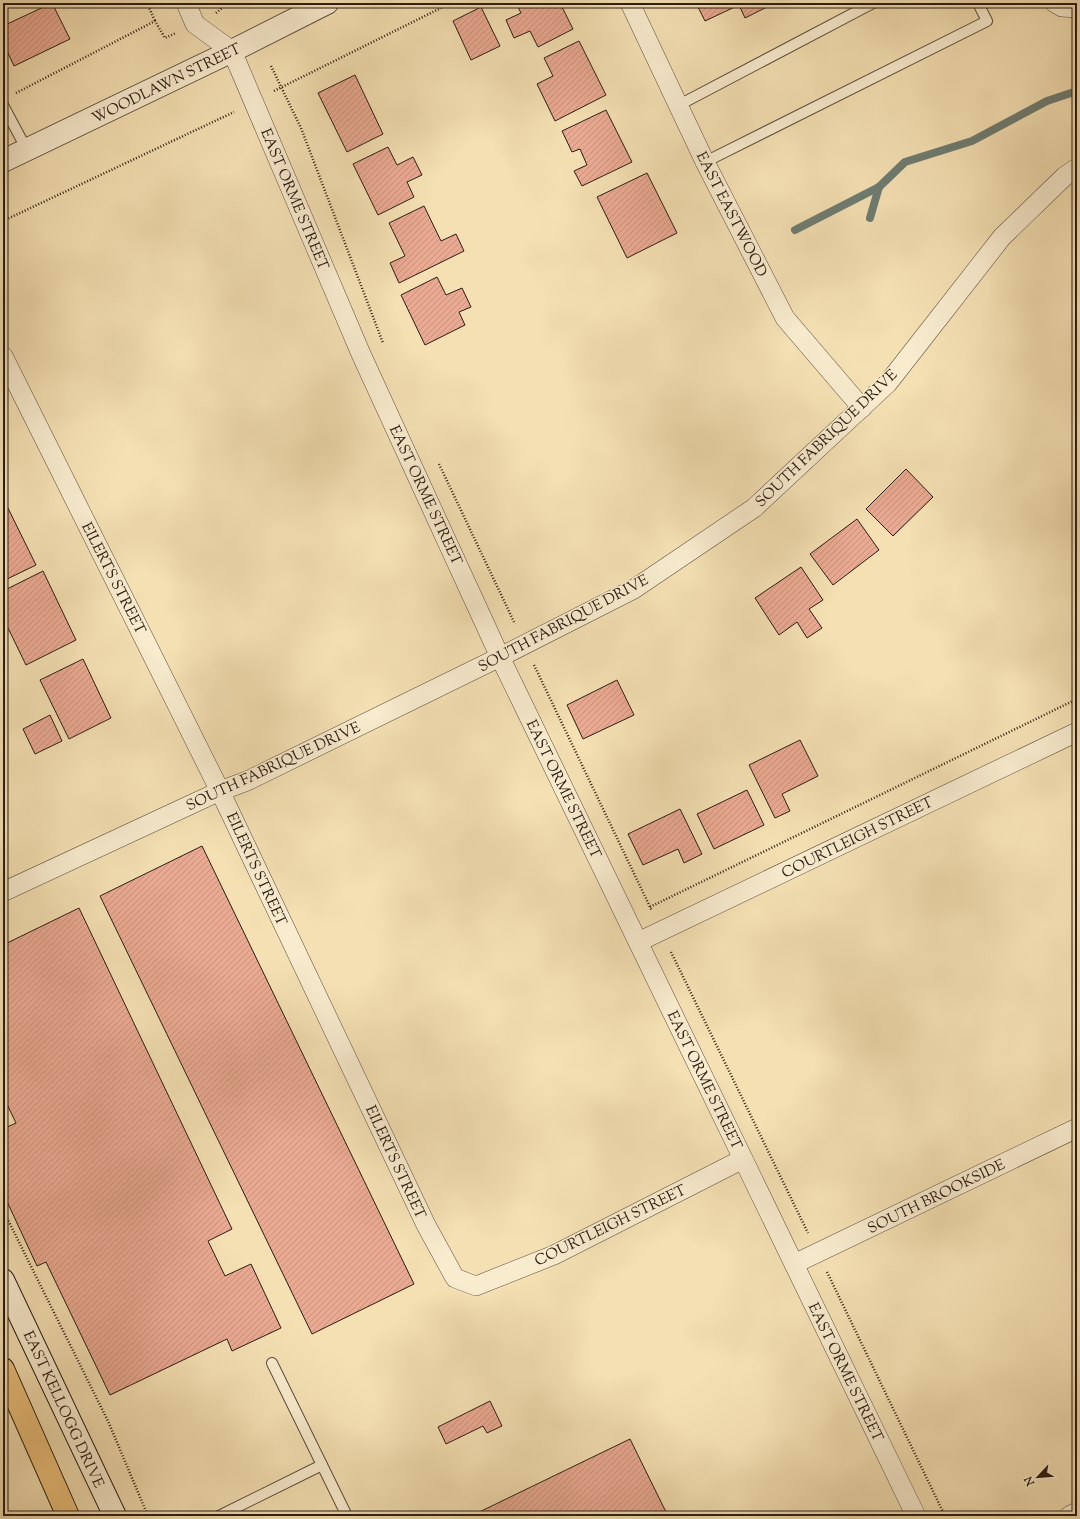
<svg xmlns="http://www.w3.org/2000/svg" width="1080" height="1519" font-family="'Sorts Mill Goudy',serif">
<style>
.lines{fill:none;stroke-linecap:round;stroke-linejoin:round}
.stream{stroke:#6e7d72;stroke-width:8}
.building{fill:url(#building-hatch);stroke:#2a1c14}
.service-casing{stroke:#5c4d3c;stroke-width:12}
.minor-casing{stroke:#5c4d3c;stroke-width:20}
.tertiary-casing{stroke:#5c4d3c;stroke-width:24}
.secondary-casing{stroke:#2a1c14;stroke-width:24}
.motorway-casing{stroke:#2a1c14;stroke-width:24}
.path{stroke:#2a1c14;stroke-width:2.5;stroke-dasharray:1 2;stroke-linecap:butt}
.service{stroke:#f8ebce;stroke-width:10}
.minor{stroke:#f8ebce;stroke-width:19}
.tertiary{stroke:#f8ebce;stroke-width:22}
.secondary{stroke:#f8ebce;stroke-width:22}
.motorway{stroke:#eac07a;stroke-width:22}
.labels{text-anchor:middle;stroke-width:3;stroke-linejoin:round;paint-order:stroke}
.street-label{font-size:15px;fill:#2a1c14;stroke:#f8ebce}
</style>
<defs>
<pattern id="building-hatch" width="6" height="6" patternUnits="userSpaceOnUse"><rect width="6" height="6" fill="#e9aa93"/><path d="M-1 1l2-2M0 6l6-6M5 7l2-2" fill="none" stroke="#c8927e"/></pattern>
</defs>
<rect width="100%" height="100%" fill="#f4e0b3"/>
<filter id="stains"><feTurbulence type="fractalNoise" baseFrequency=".005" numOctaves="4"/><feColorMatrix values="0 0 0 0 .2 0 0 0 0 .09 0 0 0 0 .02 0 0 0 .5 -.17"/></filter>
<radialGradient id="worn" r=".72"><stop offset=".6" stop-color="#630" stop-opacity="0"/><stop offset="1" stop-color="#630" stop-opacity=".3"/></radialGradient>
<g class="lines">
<g class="stream">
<path d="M870,218l9,-31 26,-25 67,-21 75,-40 30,-10"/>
<path d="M795,230l84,-43"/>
</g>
</g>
<g class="building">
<path d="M52,3l18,36 -56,27 -11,-24v-16z"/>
<path d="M516,3h44l13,26 -35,18 -8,-16 -16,7 -8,-18 15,-7z"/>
<path d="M696,3h79l-30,15 -6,-13 -34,16z"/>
<path d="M481,7l19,39 -29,14 -18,-39z"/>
<path d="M579,41l27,54 -51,26 -18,-37 16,-8 -9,-18z"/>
<path d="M355,75l28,59 -36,18 -29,-59z"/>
<path d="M606,110l26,52 -50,24 -8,-15 13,-6 -7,-16 -8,3 -10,-21z"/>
<path d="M388,147l9,18 16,-8 9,18 -15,7 7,15 -36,18 -25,-51z"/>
<path d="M647,173l30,60 -50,25 -30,-61z"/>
<path d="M424,206l17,35 15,-7 8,17 -65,32 -9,-20 15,-7 -16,-33z"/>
<path d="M437,277l9,18 16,-7 9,19 -12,5 6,13 -40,20 -24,-50z"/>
<path d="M906,469l27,28 -40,39 -27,-27z"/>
<path d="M3,498l33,67 -33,16z"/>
<path d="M857,519l22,31 -46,35 -23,-31z"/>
<path d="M801,567l22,33 -14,9 13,19 -15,10 -10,-16 -18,13 -24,-37z"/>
<path d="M43,571l33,69 -50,25 -18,-37 -5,3v-40z"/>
<path d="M83,659l28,59 -42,21 -29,-59z"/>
<path d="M617,680l17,35 -51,24 -16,-34z"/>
<path d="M50,715l12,26 -27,13 -12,-25z"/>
<path d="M800,740l18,36 -36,18 8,17 -15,7 -26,-53z"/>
<path d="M747,790l17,35 -50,24 -17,-35z"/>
<path d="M680,809l22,45 -18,9 -6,-14 -35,16 -15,-31z"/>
<path d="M202,846l212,438 -102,50 -212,-438z"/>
<path d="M79,908l153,321 -24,12 17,35 26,-12 30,64 -49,23 -5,-12 -117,56 -64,-133 -9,4 -34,-73v-64l13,-6 -13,-27v-151z"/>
<path d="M490,1401l12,25 -15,7 -4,-7 -37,18 -8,-17z"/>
<path d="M630,1439l38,77h-197z"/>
<path d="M413,1511l3,5h-13z"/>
</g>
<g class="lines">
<g class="service-casing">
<g id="service">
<path d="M3,105l24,45"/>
<path d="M679,105l194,-102"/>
<path d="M705,162l282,-141 -9,-18"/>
<path d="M272,1363l75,153"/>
<path d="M219,1516l103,-51"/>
</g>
</g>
<g class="minor-casing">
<g id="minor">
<path d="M186,3l9,21 37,27 129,303 139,303 416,859"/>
<path d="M630,3l75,159 80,156 77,90"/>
<path d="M1055,3l7,4 15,1"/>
<path d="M3,356l217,435 206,434 29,53 21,8 78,-31 189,-96"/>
<path d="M3,892l217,-101 27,-10 253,-124 134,-68 120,-81 134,-125 114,-146 63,-61 12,-8"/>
<path d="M638,942l439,-210"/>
<path d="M794,1264l283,-136"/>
<path d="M1069,1516l8,-4"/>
</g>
</g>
<g class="tertiary-casing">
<path id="tertiary" d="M3,161l229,-110 95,-48"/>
</g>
<g class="secondary-casing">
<path id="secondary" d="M3,1280l112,236"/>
</g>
<g class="motorway-casing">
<path id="motorway" d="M3,1369l65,147"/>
</g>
<g class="path">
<path d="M147,3l8,18"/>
<path d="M216,13l12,-10"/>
<path d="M271,66l30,62 82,215"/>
<path d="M274,91l177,-88"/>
<path d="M16,93l139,-72 10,17 11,-5"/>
<path d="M3,221l231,-109"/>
<path d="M439,464l76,160"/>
<path d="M534,665l118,246"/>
<path d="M650,907l427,-208"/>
<path d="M671,952l137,281"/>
<path d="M3,1210l105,211 40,95"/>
<path d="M827,1272l118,244"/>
</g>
<use href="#service" class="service"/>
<use href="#minor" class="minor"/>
<use href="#tertiary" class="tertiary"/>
<use href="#secondary" class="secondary"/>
<use href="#motorway" class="motorway"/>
</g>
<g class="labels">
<g class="street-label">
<text transform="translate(166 83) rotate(-26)" y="5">WOODLAWN STREET</text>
<text transform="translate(295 199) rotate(67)" y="5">EAST ORME STREET</text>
<text transform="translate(732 214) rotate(63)" y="5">EAST EASTWOOD</text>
<text transform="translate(826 438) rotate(-44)" y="5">SOUTH FABRIQUE DRIVE</text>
<text transform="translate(426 495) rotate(65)" y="5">EAST ORME STREET</text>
<text transform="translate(114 578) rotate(63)" y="5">EILERTS STREET</text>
<text transform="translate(563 623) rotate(-28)" y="5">SOUTH FABRIQUE DRIVE</text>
<text transform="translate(273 766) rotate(-25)" y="5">SOUTH FABRIQUE DRIVE</text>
<text transform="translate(564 789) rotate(64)" y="5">EAST ORME STREET</text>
<text transform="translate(857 837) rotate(-26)" y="5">COURTLEIGH STREET</text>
<text transform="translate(257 869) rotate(65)" y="5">EILERTS STREET</text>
<text transform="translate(705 1080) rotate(64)" y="5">EAST ORME STREET</text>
<text transform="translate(396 1162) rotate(65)" y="5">EILERTS STREET</text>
<text transform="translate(936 1196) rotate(-26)" y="5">SOUTH BROOKSIDE</text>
<text transform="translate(610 1225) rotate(-26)" y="5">COURTLEIGH STREET</text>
<text transform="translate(846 1372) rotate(64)" y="5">EAST ORME STREET</text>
<text transform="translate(64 1409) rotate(65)" y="5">EAST KELLOGG DRIVE</text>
</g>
</g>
<rect width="1080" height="1519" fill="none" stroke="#f4e0b3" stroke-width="16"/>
<rect x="4" y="4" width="1072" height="1511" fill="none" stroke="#2a1c14" stroke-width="2"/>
<rect x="8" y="8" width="1064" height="1503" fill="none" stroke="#2a1c14"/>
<g transform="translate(1038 1477) rotate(244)" stroke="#f8ebce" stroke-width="3" paint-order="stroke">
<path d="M0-3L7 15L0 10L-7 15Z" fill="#2a1c14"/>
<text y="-6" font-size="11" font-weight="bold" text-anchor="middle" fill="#2a1c14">N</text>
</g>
<rect width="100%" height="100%" filter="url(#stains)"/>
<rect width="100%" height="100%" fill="url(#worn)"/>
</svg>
